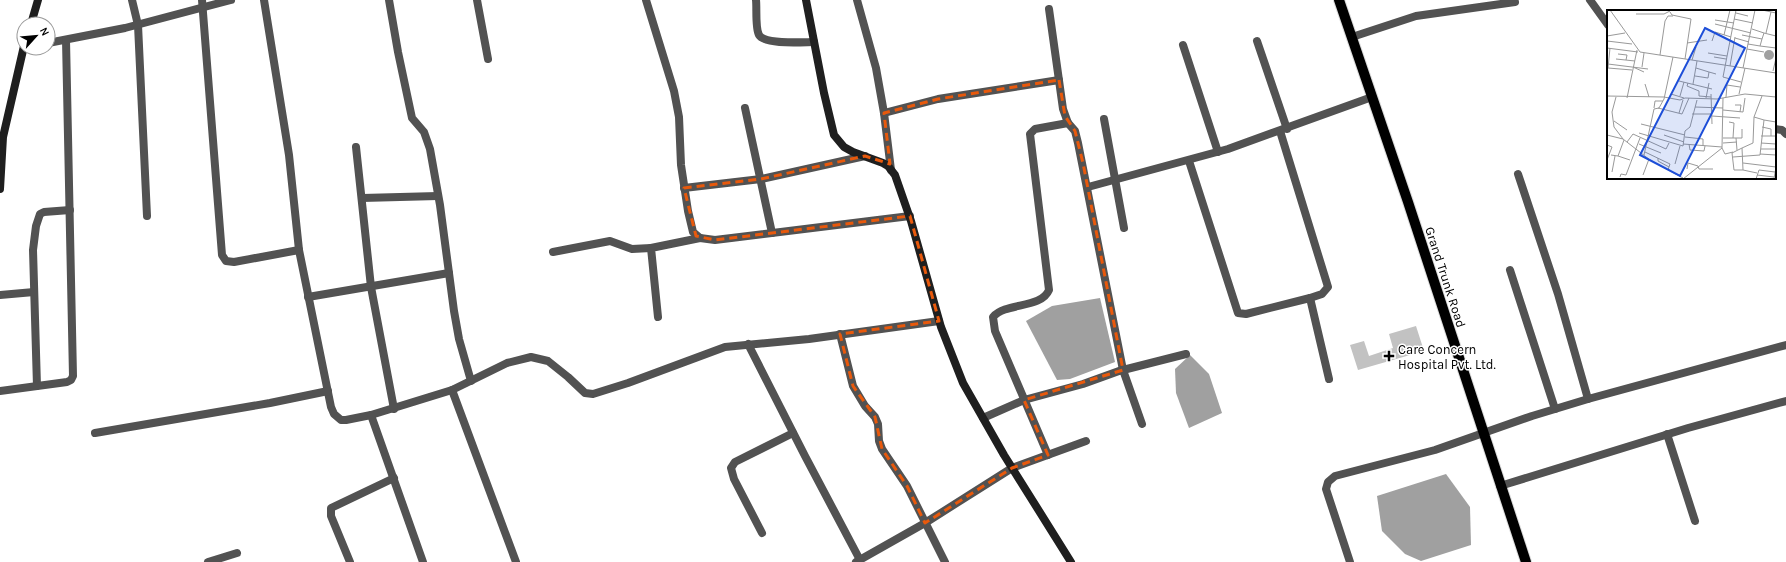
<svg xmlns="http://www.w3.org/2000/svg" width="1786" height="562" font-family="Karla,sans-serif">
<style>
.water{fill:#a0a0a0}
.building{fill:#c2c2c2}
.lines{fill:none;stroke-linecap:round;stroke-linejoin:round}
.primary-casing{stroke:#dbdbdb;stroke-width:12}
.street{stroke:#525252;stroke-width:8}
.secondary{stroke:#1f1f1f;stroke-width:8}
.primary{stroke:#000;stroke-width:10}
.marked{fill:none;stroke:#e8590c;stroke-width:3;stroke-dasharray:8 5;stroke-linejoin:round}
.poi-dot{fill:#000;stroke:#fff;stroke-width:1.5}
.labels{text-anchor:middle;stroke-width:3;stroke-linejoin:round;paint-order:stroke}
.street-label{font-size:13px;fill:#000;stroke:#fff}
.poi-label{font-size:13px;fill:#000;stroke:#fff;text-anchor:start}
.inset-road{fill:none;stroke:#999;stroke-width:1}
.view{fill:#1d4ed8;fill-opacity:0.15;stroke:#1d4ed8;stroke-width:2}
.inset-edge{fill:none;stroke:#000;stroke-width:2}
</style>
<rect width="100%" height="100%" fill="#fff"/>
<g class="water">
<path d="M1100,298l15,64 -45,17 -13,1 -31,-59 26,-15z"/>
<path d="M1190,355l19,19 13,39 -33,15 -13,-35 -1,-24z"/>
<path d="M1446,474l24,33 1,38 -50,16 -16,-7 -23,-23 -5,-35z"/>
</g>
<path class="building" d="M1416,326l8,25 -66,19 -8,-25 14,-4 5,15 24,-8 -4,-14z"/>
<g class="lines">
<g class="primary-casing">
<path id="primary" d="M1339,0l69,202 118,360"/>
</g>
<g class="street">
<path d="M132,0l6,25 9,191"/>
<path d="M202,0l20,255 4,6 8,1 65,-12"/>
<path d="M264,0l25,155 10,95 32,157 3,7 7,6h5l25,-5 81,-25 55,-27 24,-6 17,4 20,16 17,16 8,1 35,-11 97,-36 84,-8 130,-18"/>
<path d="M389,0l9,52 14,66 12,14 6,17 10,56 14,106 5,28 12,42"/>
<path d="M477,0l11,59"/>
<path d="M646,0l28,91 5,26 2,48 7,46 5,21 7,6 15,2 195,-24"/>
<path d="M756,0c1,8 -1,28 3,35 6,10 44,7 55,7"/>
<path d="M857,0l19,68 8,45 7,57"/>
<path d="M1590,0l18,25"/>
<path d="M1049,9l14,100 5,14 7,8 3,12 45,227 19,54"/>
<path d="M1352,37l64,-21 99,-14"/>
<path d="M1257,41l30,88"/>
<path d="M48,43l77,-15 106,-28"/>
<path d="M1183,45l35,107"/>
<path d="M745,108l27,125"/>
<path d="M884,113l54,-14 121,-19"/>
<path d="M1104,119l20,109"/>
<path d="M1775,129l7,1 4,4"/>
<path d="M1280,131l48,156 -6,7 -12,4"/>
<path d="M356,147l15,140 23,122"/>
<path d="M1189,161l49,152 8,1 64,-16 19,81"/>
<path d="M1518,174l40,120 30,105"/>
<path d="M1088,187l140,-38 144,-52"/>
<path d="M684,188l77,-9 104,-23"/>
<path d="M362,198l76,-2"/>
<path d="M553,252l57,-11 22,8 19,-1"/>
<path d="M1510,270l45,139"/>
<path d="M0,295l34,-3"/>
<path d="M308,297l141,-24"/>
<path d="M658,317l-7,-69 49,-10"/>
<path d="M840,334l13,52 12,20 10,11 3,7 1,17 3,8 25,37 38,76"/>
<path d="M748,344l57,112 55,104"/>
<path d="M37,386l-4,-136 3,-24 4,-12 4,-2 26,-2"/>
<path d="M452,390l64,172"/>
<path d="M0,391l67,-9 4,-2 2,-4 -7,-336"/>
<path d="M371,415l52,147"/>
<path d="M983,418l41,-18 59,-16 36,-13 67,-17"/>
<path d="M95,433l175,-30 58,-12"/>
<path d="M1667,434l28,87"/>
<path d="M1048,455l-53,-124 -2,-14c13,-15 48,-8 56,-27l-19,-156 5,-5 33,-6"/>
<path d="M1500,486l188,-58 98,-27"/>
<path d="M762,533l-28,-54 -3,-11 4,-6 58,-29"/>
<path d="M208,562l29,-9"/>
<path d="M350,562l-19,-46v-8l63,-30"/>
<path d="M856,562l69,-39 87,-55 74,-27"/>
<path d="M1350,562l-24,-73 2,-7 7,-6 100,-26 97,-34 56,-17 198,-54"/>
</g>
<g class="secondary">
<path d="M806,0l18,93 10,42 10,12 9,5 30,11 5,3 7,9 16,46 30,106 22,56 41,72 67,107"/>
<path d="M31,24l7,-24"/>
<path d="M0,189l3,-52 21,-91"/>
</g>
<use href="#primary" class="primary"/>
</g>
<path class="marked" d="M1059,80l6,36 10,15 8,32 40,207 -99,30 24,55 -36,13 -87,55 -18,-37 -25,-37 -7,-32 -22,-31 -13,-52 99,-13 -29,-105 -195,24 -19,-4 -12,-48 77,-9 104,-23 25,8 -6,-51 54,-14z"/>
<path class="poi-dot" d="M1387 350h4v4h4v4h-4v4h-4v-4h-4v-4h4z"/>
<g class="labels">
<g class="street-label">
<text transform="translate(1446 277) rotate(72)" y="5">Grand Trunk Road</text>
</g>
<g class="poi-label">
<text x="1398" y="354">Care Concern<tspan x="1398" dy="15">Hospital Pvt. Ltd.</tspan></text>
</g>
</g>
<g transform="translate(1607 10)">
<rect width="169" height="169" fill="#fff"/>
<path d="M157 45a5 5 0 1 1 10 0a5 5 0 1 1-10 0Z" fill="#a0a0a0"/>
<path class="inset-road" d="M3,0l30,42 136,21M129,0l-13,67 18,5M155,0l14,3M63,2l2,3 19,4 -6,40M129,3l12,3M29,4h28l6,-3M127,9l19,4M108,10l19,3M108,14l36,9M145,19l12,4M159,23l5,-21M117,25l6,-25M135,25l20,4 2,-6 12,3M0,26l18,-3M128,28l14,4M0,31l25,3M105,31l3,-9 16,5M80,33l20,-3M141,34l12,2 2,-7M153,36l16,2M0,38l31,4M3,38l-2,20 24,2M140,39l17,3M101,43l19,3M11,44l9,1 -1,5M53,45l5,-34 3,-5h5M107,47l12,2M9,49l19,2M85,50l4,-13M1,54l40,5M123,56l5,-29M26,57l11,5M35,57l2,-14M89,58l13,4M136,58l12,-58M166,61l3,-13M88,66l13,2 1,-6 7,2M72,71l33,8M81,73l-1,3 12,5v5l12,1M38,74l4,13M86,74l4,-23M64,84l13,4M104,84l1,30M132,84l6,-26M0,86l57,1 16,3 5,-2 32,1 28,-5 31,3M73,86l4,-14M9,87l-4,15 2,15 9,12M119,87l1,-12 13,2M20,88l10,-48M99,88l3,-15M128,95h6l-1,7M88,97l28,1M47,98l1,-7h8M51,98l24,6 7,-16M116,100l20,2 2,-14M72,103l4,-13M85,104h20M105,106l28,2M157,110l12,2M7,111l13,9M122,112l5,1 -1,15M34,114l44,11M155,117l9,2v7M32,123l44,13 2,-15 5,-4 7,-27M0,125l16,4 27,21 33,18M57,125l20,7M154,126h15M78,127l18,2v7M116,128h19v-9M129,128l1,12M20,132l6,-8 33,15 3,-6M116,133l14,-1M154,133l15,1M32,134l22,9M76,134l39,3M82,134l1,6 14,1 1,-5M0,135l5,2 -5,13M115,138l3,6 8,-2M135,138l-10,5 2,17h9l-1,-22 11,-5 1,-26 8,-21M154,139h15M38,142l25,12 -2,6M153,144l16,1M4,145l7,1 6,-16M37,145l10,-46 5,-1 5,-9 9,-42M11,146l12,4M126,147l27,-2 4,-35 -10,-3M51,148v3l11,6M136,153l33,4 -2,12M68,154l5,-18M91,156l1,3h14M80,159l1,-6 10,3M136,160l14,3M5,162l3,-16M36,165l6,-16M150,165l17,2M13,167l1,-3 5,1 14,-37M76,169l39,-31 1,-50M80,169h19M149,169l3,-9 16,2"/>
<path class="view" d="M98,18l40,20 -65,128 -40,-21z"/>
<rect width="169" height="169" class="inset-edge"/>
</g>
<g transform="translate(36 36) rotate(63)"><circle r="19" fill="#ffffff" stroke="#999999"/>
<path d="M0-3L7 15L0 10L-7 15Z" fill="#000000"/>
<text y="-6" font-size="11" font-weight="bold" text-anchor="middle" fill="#000000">N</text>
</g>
</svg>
